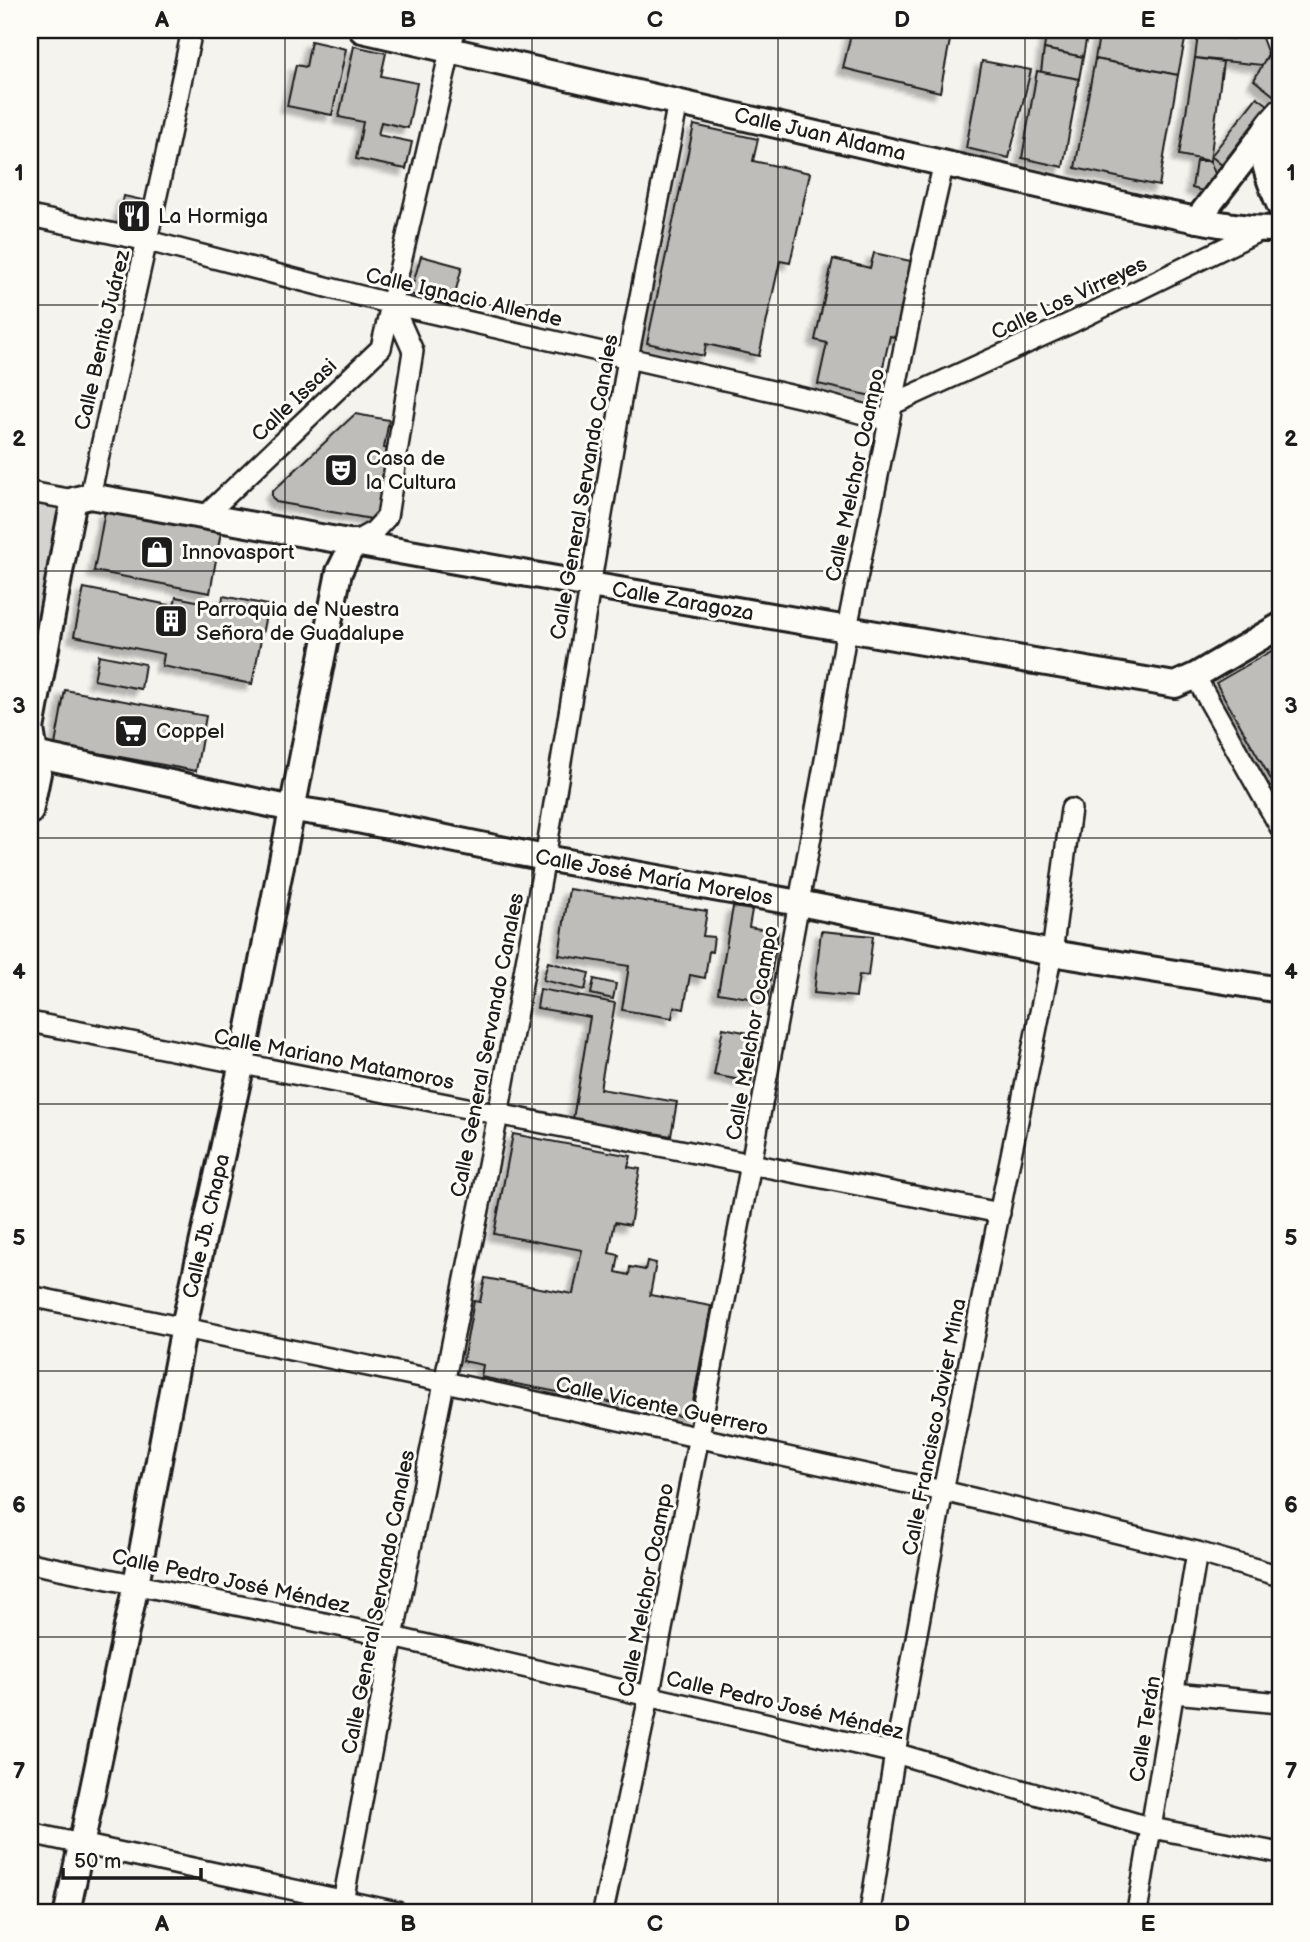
<svg xmlns="http://www.w3.org/2000/svg" width="1310" height="1942" font-family="'Balsamiq Sans',sans-serif">
<style>
.green{fill:#d4d3cf;stroke:#787876;stroke-width:2}
.building{fill:#bebdba;stroke:#1c1c1c;stroke-width:2;filter:url(#shadow)}
.lines{fill:none;stroke-linecap:round;stroke-linejoin:round}
.minor-casing{stroke:#1c1c1c;stroke-width:24}
.major-casing{stroke:#1c1c1c;stroke-width:30}
.minor{stroke:#fdfcf7;stroke-width:19}
.major{stroke:#fdfcf7;stroke-width:24}
.grid{fill:none;stroke:#1c1c1c;stroke-width:2;stroke-opacity:0.55}
.labels{text-anchor:middle;stroke-width:6;stroke-linejoin:round;paint-order:stroke}
.street-label{font-size:21px;fill:#1c1c1c;stroke:#fdfcf7}
.poi-label{font-size:21px;fill:#1c1c1c;stroke:#fdfcf7;text-anchor:start}
.neatline{fill:none;stroke:#1c1c1c;stroke-width:2.5}
.grid-label{font-size:23px;text-anchor:middle;font-weight:bold;fill:#1c1c1c}
</style>
<defs>
<filter id="shadow"><feDropShadow dx="-6" dy="6" stdDeviation="2" flood-color="#0004"/></filter>
</defs>
<rect width="100%" height="100%" fill="#f4f3ee"/>
<filter id="ink" filterUnits="userSpaceOnUse"><feTurbulence type="fractalNoise" baseFrequency=".0143" numOctaves="2"/><feDisplacementMap in="SourceGraphic" scale="14" xChannelSelector="R" yChannelSelector="G"/><feConvolveMatrix kernelMatrix="1 2 1 2 8 2 1 2 1" color-interpolation-filters="sRGB"/></filter>
<g filter="url(#ink)">
<path class="green" d="M30,499l31,5 -31,163z"/>
<g class="building">
<path d="M852,30h100l-12,62 -97,-24z"/>
<path d="M1047,30h41l-5,27 -39,-8z"/>
<path d="M1100,30h87l-9,45 -83,-16z"/>
<path d="M1235,30h24l9,24 -6,11 -67,-7 3,-23 35,4z"/>
<path d="M1280,34v60l-3,4 -23,-18z"/>
<path d="M311,41l35,8 -14,66 -45,-9 9,-41 10,2z"/>
<path d="M354,46l32,7 -5,23 36,7 -9,45 -27,-6 -3,13 34,7 -6,27 -50,-10 7,-37 -24,-5z"/>
<path d="M1044,49l39,8 -4,22 -38,-7z"/>
<path d="M1195,58l28,4 -13,99 -31,-6z"/>
<path d="M1095,59l83,16 -19,111 -84,-18z"/>
<path d="M982,61l49,9 -22,88 -43,-10z"/>
<path d="M1037,71l42,8 -16,88 -41,-9z"/>
<path d="M1257,97l18,13 -46,61 -18,-15z"/>
<path d="M694,125l64,14 -5,22 57,12 -20,90 -10,-2 -21,95 -53,-12 -2,12 -57,-13z"/>
<path d="M1196,161h14l8,20 -8,12 -18,-5z"/>
<path d="M124,196l27,6 -8,35 -26,-7z"/>
<path d="M874,253l41,9 -17,76 -8,-2 -14,61 -58,-13 9,-41 -12,-3 18,-81 37,9z"/>
<path d="M421,256l41,11 -10,38 -42,-11z"/>
<path d="M355,414l34,6 -5,28 6,1 -13,71 -101,-18 -4,-5v-5z"/>
<path d="M105,511l116,21 -11,61 -116,-22z"/>
<path d="M84,588l90,18 2,-9 46,9 1,-10 45,9 -16,79 -90,-18 2,-12 -90,-18z"/>
<path d="M1280,646v149l-64,-112z"/>
<path d="M99,655l46,9 -4,25 -47,-9z"/>
<path d="M65,690l141,26 -10,55 -141,-26z"/>
<path d="M569,889l138,22 -4,25 11,1 -2,15 -3,-1 -4,27 -15,-3 -6,34 -10,-2 -2,11 -50,-8 7,-44 -70,-11z"/>
<path d="M733,907l19,3 -3,17 29,5 -11,69 -49,-8z"/>
<path d="M821,931l52,5 -5,40 -9,-1 -3,22 -42,-4z"/>
<path d="M548,962l41,11 -4,17 -42,-10z"/>
<path d="M594,979l22,5 -3,15 -22,-5z"/>
<path d="M540,989l75,14 -15,86 77,13 -6,34 -98,-17 17,-102 -53,-9z"/>
<path d="M723,1028l37,7 -9,47 -37,-7z"/>
<path d="M513,1134l118,22 -3,11 12,2 -10,56 -15,-3 -6,31 10,2 -3,17 13,3 1,-8 15,3 2,-9 9,2 -6,32 61,11 -21,112 -209,-41 2,-12 -20,-4 11,-60 6,1 5,-24 88,16 9,-44 -88,-16z"/>
</g>
<g class="lines">
<g class="minor-casing">
<g id="minor">
<path d="M30,216l118,25 244,63 420,96 77,21"/>
<path d="M893,404l180,-82 190,-93"/>
<path d="M30,492l44,8"/>
<path d="M90,496l73,-328 29,-138"/>
<path d="M206,515l175,-167 74,-318"/>
<path d="M354,542l20,-11 13,-14 26,-166 -21,-47"/>
<path d="M1195,676l85,151"/>
<path d="M30,1022l970,191"/>
<path d="M30,1296l415,86 498,109 254,61 83,24"/>
<path d="M30,1563l363,74 502,116 257,75 128,25"/>
<path d="M1174,1693l106,10"/>
<path d="M30,1833l367,79"/>
<path d="M341,1912l52,-275 105,-522 47,-257 83,-500 50,-256"/>
<path d="M603,1912l46,-215 102,-533 74,-404 22,-132 75,-369 22,-97"/>
<path d="M870,1912l25,-159 48,-262 109,-538 19,-144"/>
<path d="M1137,1912l60,-360"/>
</g>
</g>
<g class="major-casing">
<g id="major">
<path d="M362,30l785,180c44,8 89,20 133,19"/>
<path d="M1280,112c-4,5 -11,11 -14,18 -9,24 5,54 14,76"/>
<path d="M1197,220l70,-91"/>
<path d="M34,754l259,55 40,6 212,43 254,45 253,50 228,37"/>
<path d="M30,812l8,-39 -7,-44 37,-200 6,-29 16,-4 500,89 585,100 20,-9 85,-50"/>
<path d="M67,1912l69,-328 48,-258 58,-263 97,-491 15,-30"/>
</g>
</g>
<use href="#minor" class="minor"/>
<use href="#major" class="major"/>
</g>
</g>
<path class="grid" d="M285,30v1882M532,30v1882M778,30v1882M1025,30v1882M30,305h1250M30,571h1250M30,838h1250M30,1104h1250M30,1371h1250M30,1637h1250"/>
<defs>
<g id="restaurant-square" transform="scale(1.75)"><rect x="-9" y="-9" width="18" height="18" rx="4" fill="#1c1c1c" stroke="#fdfcf7"/><path d="M-5-6h1v4h1v-4h1v4h1v-4h1v5L-1.5 .5V6h-2V.5L-5-1ZM5-6V6H3V1.5H1.5Q1.5-4 5-6Z" fill="#fff"/></g>
<g id="theatre-square" transform="scale(1.75)"><rect x="-9" y="-9" width="18" height="18" rx="4" fill="#1c1c1c" stroke="#fdfcf7"/><path d="M-5-5.5Q0-4 5-5.5V0Q5 5 0 6Q-5 5-5 0ZM-3.3-2.5H-1v1.5H-3.3ZM1-2.5H3.3v1.5H1ZM-2.8 1Q0 5.5 2.8 1Z" fill="#fff"/></g>
<g id="shop-square" transform="scale(1.75)"><rect x="-9" y="-9" width="18" height="18" rx="4" fill="#1c1c1c" stroke="#fdfcf7"/><path d="M-5-2.5h2.3a2.7 3.5 0 0 1 5.4 0H5L5.5 6h-11ZM-1.5-2.5h3a1.5 2.3 0 0 0-3 0Z" fill="#fff"/></g>
<g id="building-square" transform="scale(1.75)"><rect x="-9" y="-9" width="18" height="18" rx="4" fill="#1c1c1c" stroke="#fdfcf7"/><path d="M-4-6H4V6H1V3H-1V6H-4ZM-2.5-4.3h1.7v1.8h-1.7ZM.8-4.3h1.7v1.8H.8ZM-2.5-1h1.7V.8h-1.7ZM.8-1h1.7V.8H.8Z" fill="#fff"/></g>
<g id="supermarket-square" transform="scale(1.75)"><rect x="-9" y="-9" width="18" height="18" rx="4" fill="#1c1c1c" stroke="#fdfcf7"/><path d="M-6-5.5h2.5l.6 2H6L4.5 2H-2.5L-4.4-4H-6ZM-1.5 3.2a1.3 1.3 0 1 0 .1 0ZM3 3.2a1.3 1.3 0 1 0 .1 0Z" fill="#fff"/></g>
</defs>
<g fill-rule="evenodd">
<use href="#restaurant-square" x="134" y="216"/>
<use href="#theatre-square" x="341" y="470"/>
<use href="#shop-square" x="157" y="552"/>
<use href="#building-square" x="171" y="621"/>
<use href="#supermarket-square" x="131" y="731"/>
</g>
<g class="labels">
<g class="street-label">
<text transform="translate(820 134) rotate(13)" y="7">Calle Juan Aldama</text>
<text transform="translate(464 297) rotate(13)" y="7">Calle Ignacio Allende</text>
<text transform="translate(1069 298) rotate(-25)" y="7">Calle Los Virreyes</text>
<text transform="translate(102 340) rotate(-77)" y="7">Calle Benito Juárez</text>
<text transform="translate(294 400) rotate(-44)" y="7">Calle Issasi</text>
<text transform="translate(855 475) rotate(-78)" y="7">Calle Melchor Ocampo</text>
<text transform="translate(584 487) rotate(-80)" y="7">Calle General Servando Canales</text>
<text transform="translate(683 601) rotate(10)" y="7">Calle Zaragoza</text>
<text transform="translate(654 877) rotate(10)" y="7">Calle José María Morelos</text>
<text transform="translate(752 1033) rotate(-80)" y="7">Calle Melchor Ocampo</text>
<text transform="translate(487 1045) rotate(-79)" y="7">Calle General Servando Canales</text>
<text transform="translate(334 1059) rotate(11)" y="7">Calle Mariano Matamoros</text>
<text transform="translate(206 1226) rotate(-77)" y="7">Calle Jb. Chapa</text>
<text transform="translate(662 1406) rotate(12)" y="7">Calle Vicente Guerrero</text>
<text transform="translate(934 1427) rotate(-79)" y="7">Calle Francisco Javier Mina</text>
<text transform="translate(231 1581) rotate(12)" y="7">Calle Pedro José Méndez</text>
<text transform="translate(646 1590) rotate(-79)" y="7">Calle Melchor Ocampo</text>
<text transform="translate(378 1602) rotate(-79)" y="7">Calle General Servando Canales</text>
<text transform="translate(785 1705) rotate(13)" y="7">Calle Pedro José Méndez</text>
<text transform="translate(1145 1729) rotate(-81)" y="7">Calle Terán</text>
</g>
<g class="poi-label">
<text x="158" y="223">La Hormiga</text>
<text x="366" y="465">Casa de<tspan x="366" dy="24">la Cultura</tspan></text>
<text x="182" y="559">Innovasport</text>
<text x="196" y="616">Parroquia de Nuestra<tspan x="196" dy="24">Señora de Guadalupe</tspan></text>
<text x="156" y="738">Coppel</text>
</g>
</g>
<rect width="1310" height="1942" fill="none" stroke="#fdfcf7" stroke-width="77"/>
<path d="M63 1868v10h138v-10" fill="none" stroke="#1c1c1c" stroke-width="3.5"/>
<text x="74" y="1868" font-size="21" fill="#1c1c1c" stroke="#fdfcf7" stroke-width="5" paint-order="stroke">50 m</text>
<rect x="38" y="38" width="1234" height="1866" class="neatline"/>
<g class="grid-label">
<text x="162" y="27">A</text>
<text x="408" y="27">B</text>
<text x="655" y="27">C</text>
<text x="902" y="27">D</text>
<text x="1148" y="27">E</text>
<text x="19" y="180">1</text>
<text x="1291" y="180">1</text>
<text x="19" y="446">2</text>
<text x="1291" y="446">2</text>
<text x="19" y="713">3</text>
<text x="1291" y="713">3</text>
<text x="19" y="979">4</text>
<text x="1291" y="979">4</text>
<text x="19" y="1245">5</text>
<text x="1291" y="1245">5</text>
<text x="19" y="1512">6</text>
<text x="1291" y="1512">6</text>
<text x="19" y="1778">7</text>
<text x="1291" y="1778">7</text>
<text x="162" y="1931">A</text>
<text x="408" y="1931">B</text>
<text x="655" y="1931">C</text>
<text x="902" y="1931">D</text>
<text x="1148" y="1931">E</text>
</g>
</svg>
